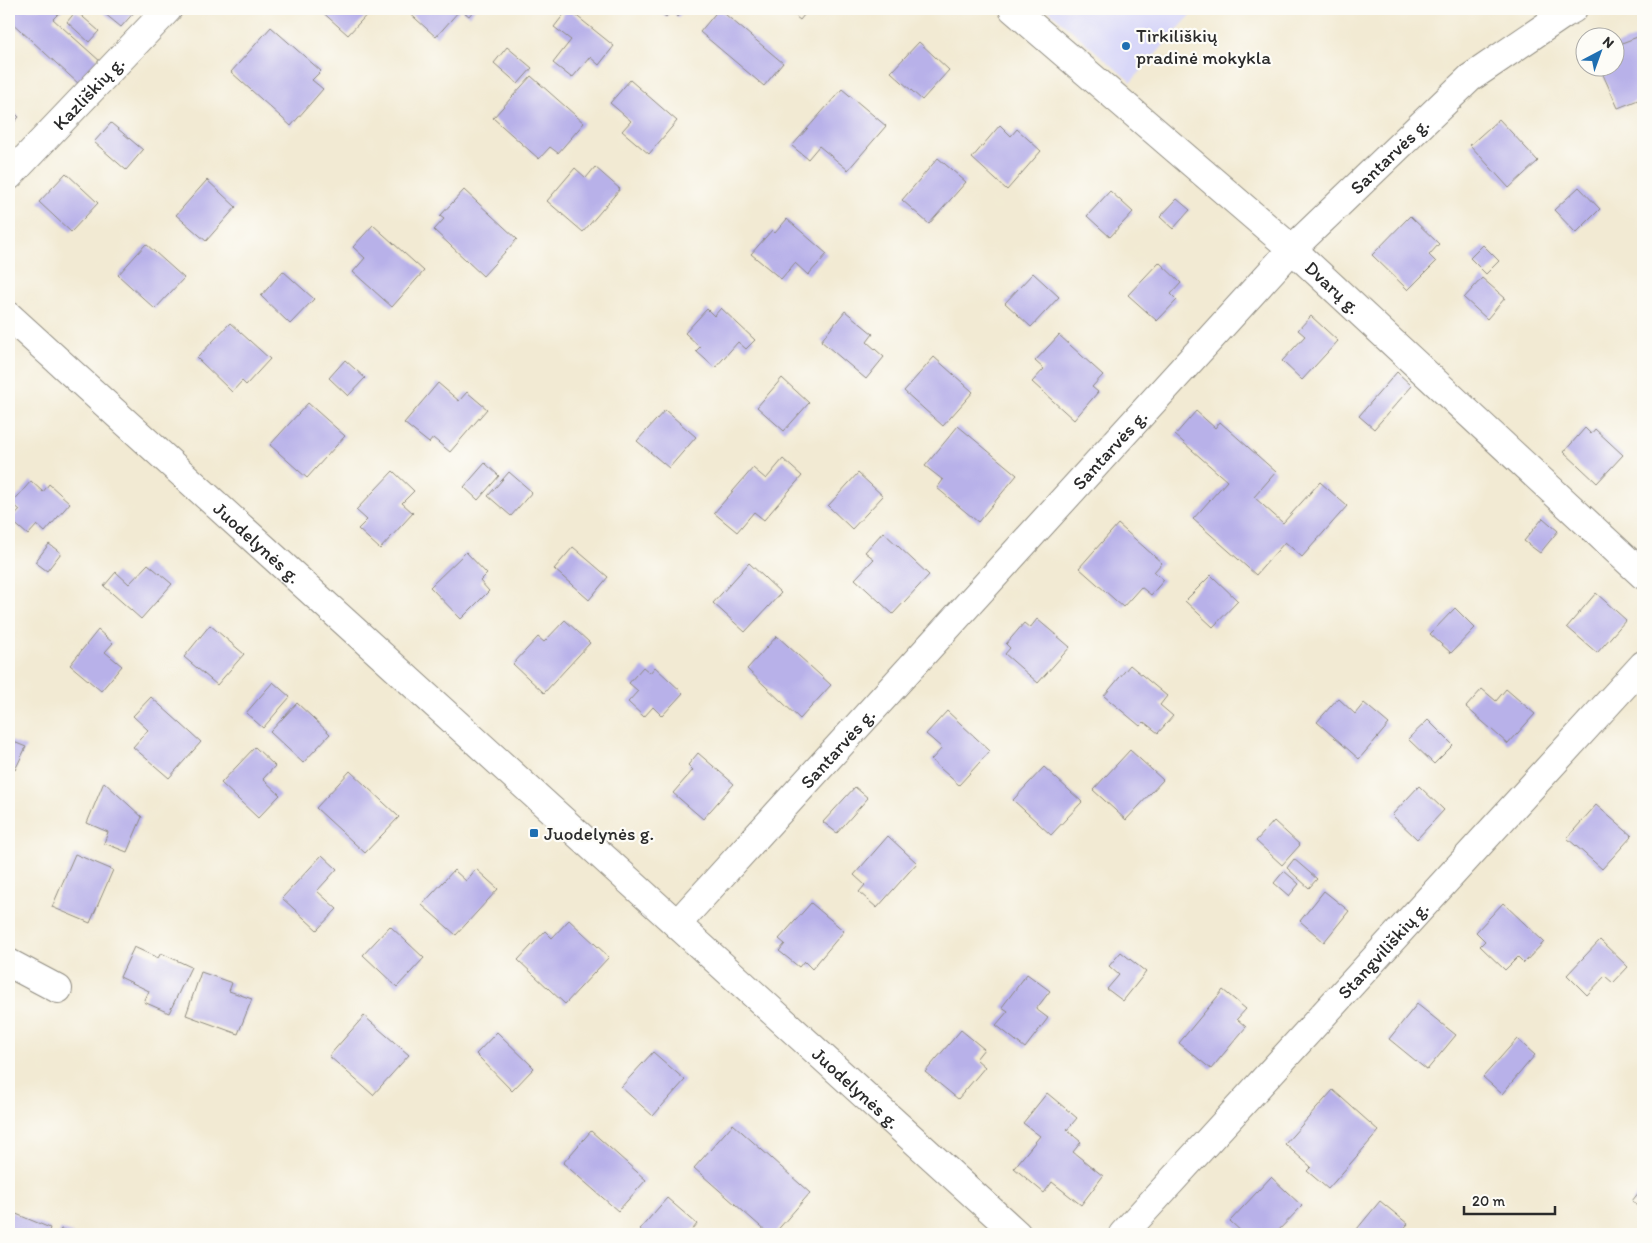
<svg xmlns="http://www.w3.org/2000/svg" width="1652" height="1243" font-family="Itim,sans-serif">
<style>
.built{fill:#d8d7f8}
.building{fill:#b8b1e9}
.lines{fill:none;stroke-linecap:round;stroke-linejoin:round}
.street-casing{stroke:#8e8a7f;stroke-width:30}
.street{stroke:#fff;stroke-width:28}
.poi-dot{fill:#1f6fb2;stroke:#fdfcf7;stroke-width:2}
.labels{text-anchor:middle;stroke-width:4.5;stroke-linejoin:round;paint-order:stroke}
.poi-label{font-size:19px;fill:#2b2b2b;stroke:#fdfcf7;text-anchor:start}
.street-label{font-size:19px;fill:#2b2b2b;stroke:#fdfcf7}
</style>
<rect width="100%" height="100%" fill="#fdfcf7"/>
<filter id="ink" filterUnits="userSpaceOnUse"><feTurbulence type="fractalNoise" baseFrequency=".02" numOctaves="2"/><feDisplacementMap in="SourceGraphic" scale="10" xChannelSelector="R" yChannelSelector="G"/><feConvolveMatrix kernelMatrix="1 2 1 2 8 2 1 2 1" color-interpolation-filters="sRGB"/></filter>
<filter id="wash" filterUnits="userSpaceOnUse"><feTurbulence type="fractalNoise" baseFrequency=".0096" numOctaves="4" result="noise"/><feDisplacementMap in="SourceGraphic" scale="20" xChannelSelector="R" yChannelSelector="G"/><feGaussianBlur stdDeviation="1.12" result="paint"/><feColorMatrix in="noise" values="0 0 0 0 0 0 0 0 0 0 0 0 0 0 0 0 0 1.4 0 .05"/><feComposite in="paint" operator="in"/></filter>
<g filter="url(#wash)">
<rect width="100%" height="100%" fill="#f2ead3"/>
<path class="built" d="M1047,9h149l-65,73z"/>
<g id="blocks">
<g class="building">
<path d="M9,9h54l-10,10 48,43 -21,23 -71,-65z"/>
<path d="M99,9h38l-16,18z"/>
<path d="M319,9h53l-24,26z"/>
<path d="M408,9h49l2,2 -23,26 -30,-27z"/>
<path d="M460,9h15l-6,7z"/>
<path d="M568,9l46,37 -15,19 -9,-8 -18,21 -19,-15 18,-23 -17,-13z"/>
<path d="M656,9h29l-7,8 -7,-6 -5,6z"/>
<path d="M719,9l64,54 -19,23 -64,-54z"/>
<path d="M786,9h23l-9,11z"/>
<path d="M76,11l23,20 -10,11 -22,-20z"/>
<path d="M271,27l50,44 -9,9 11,9 -32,37 -60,-54z"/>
<path d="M1640,36l3,9v53l-25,10 -18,-40h14v-22z"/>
<path d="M919,42l30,28 -27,30 -31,-28z"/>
<path d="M507,47l25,21 -14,16 -24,-21z"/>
<path d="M531,76l53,47 -26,30 -8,-6 -11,12 -46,-41z"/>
<path d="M630,80l47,41 -28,33 -27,-23 9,-10 -21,-18z"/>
<path d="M842,89l44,37 -38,44 -29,-24 -11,13 -16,-13z"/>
<path d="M9,108l10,9 -10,11z"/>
<path d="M1499,119l39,42 -29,27 -39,-43z"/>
<path d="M111,123l32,27 -17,20 -32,-28z"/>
<path d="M1000,125l11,11 6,-7 24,22 -34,39 -35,-32z"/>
<path d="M938,158l28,24 -37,42 -27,-24z"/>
<path d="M595,167l25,22 -37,43 -36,-31 28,-33 11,10z"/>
<path d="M66,173l32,30 -27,29 -32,-30z"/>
<path d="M207,180l29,27 -30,34 -30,-26z"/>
<path d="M1579,187l21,22 -24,24 -22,-23z"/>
<path d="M464,190l53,49 -34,37 -49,-46 10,-11 -4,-3z"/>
<path d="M1110,191l23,21 -23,25 -23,-21z"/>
<path d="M1177,199l13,11 -17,19 -13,-12z"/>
<path d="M1410,216l29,28 -10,11 7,7 -28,28 -36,-35z"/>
<path d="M787,219l40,35 -19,21 -13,-12 -14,16 -30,-25 21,-24 3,3z"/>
<path d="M373,225l51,46 -32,36 -39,-35 12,-14 -12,-11z"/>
<path d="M146,244l38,34 -29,31 -37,-34z"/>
<path d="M1483,245l16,16 -13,13 -16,-16z"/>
<path d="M1159,262l22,21 -10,11 6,6 -20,21 -29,-26z"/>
<path d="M283,271l31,28 -24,25 -29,-28z"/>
<path d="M1033,273l26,24 -28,30 -26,-24z"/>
<path d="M1482,278l23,20 -18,21 -23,-21z"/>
<path d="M721,308l34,32 -9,9 -8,-7 -23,26 -19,-17 4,-4 -15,-14 22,-24 7,7z"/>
<path d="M845,311l28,23 -6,8 17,15 -18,22 -45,-38z"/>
<path d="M1311,316l27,25 -36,39 -20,-19 23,-25 -7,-6z"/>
<path d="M230,323l40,36 -24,26 -4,-4 -10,11 -35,-34z"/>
<path d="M1059,335l44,40 -11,12 6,5 -24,28 -42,-38 12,-13 -9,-8z"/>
<path d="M934,357l39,35 -30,34 -39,-35z"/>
<path d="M345,360l20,18 -17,18 -19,-18z"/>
<path d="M1397,372l15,14 -38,43 -15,-13z"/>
<path d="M782,378l27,25 -25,28 -27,-24z"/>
<path d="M438,383l21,18 8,-9 20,17 -37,43 -17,-14 -4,5 -25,-20z"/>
<path d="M308,403l37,33 -38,42 -37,-33z"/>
<path d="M665,410l31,27 -27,31 -32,-27z"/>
<path d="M1196,411l19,17 5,-6 56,50 -22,25 29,26 37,-41 27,24 -45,51 -17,-15 -29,33 -63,-56 34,-38 -52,-46z"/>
<path d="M958,426l59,49 -39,47 -41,-34 6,-8 -18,-14z"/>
<path d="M1585,428l6,6 4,-5 28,26 -26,28 -33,-31z"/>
<path d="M783,459l19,17 -38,44 -10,-8 -17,20 -23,-19 39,-45 13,11z"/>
<path d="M485,463l14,13 -21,24 -14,-13z"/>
<path d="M393,471l21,20 -12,12 11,10 -33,36 -22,-20 9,-9 -11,-10z"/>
<path d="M509,472l23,20 -21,24 -23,-20z"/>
<path d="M858,473l25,23 -31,33 -24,-23z"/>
<path d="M31,481l12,11 6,-8 21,19 -25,29 -8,-7 -9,10 -17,-15 9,-10 -8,-7z"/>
<path d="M1543,518l15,13 -18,22 -16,-12z"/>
<path d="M1118,524l44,39 -8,9 10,8 -13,15 -10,-8 -18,20 -44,-39z"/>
<path d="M883,532l46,43 -36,39 -38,-35 19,-20 -9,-7z"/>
<path d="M49,544l12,9 -14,18 -12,-9z"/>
<path d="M573,547l35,30 -19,23 -35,-31z"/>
<path d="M466,552l21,22 -7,7 9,10 -28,28 -31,-32z"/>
<path d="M749,563l32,30 -36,39 -32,-29z"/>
<path d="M148,564l24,20 -31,35 -37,-33 12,-14 13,12z"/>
<path d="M1211,575l27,26 -25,26 -28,-26z"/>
<path d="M1596,593l30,27 -29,33 -30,-26z"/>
<path d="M1455,608l20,20 -24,25 -21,-19z"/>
<path d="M1037,619l33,28 -32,36 -33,-29 5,-6 -4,-4 18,-21 6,5z"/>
<path d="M565,620l25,23 -46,50 -31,-29 25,-27 6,5z"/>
<path d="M210,625l34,29 -27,31 -33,-28z"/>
<path d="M98,630l15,13 -8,9 17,14 -21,25 -31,-26z"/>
<path d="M777,636l54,49 -31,34 -53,-50z"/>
<path d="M1130,665l37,31 -7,9 13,11 -15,17 -14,-11 -4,4 -36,-30z"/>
<path d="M643,667l7,6 5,-6 28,26 -21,23 -9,-9 -9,10 -16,-15 10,-11 -9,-8z"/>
<path d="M273,682l17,15 -27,31 -17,-15z"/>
<path d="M1482,689l14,12 10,-12 29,25 -27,30 -42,-37z"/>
<path d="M151,697l50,45 -32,36 -36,-31 15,-17 -15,-14z"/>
<path d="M1338,698l17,16 9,-11 25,21 -30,35 -42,-37z"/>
<path d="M297,703l33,31 -27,29 -33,-31z"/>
<path d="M947,711l43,40 -31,34 -28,-25 11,-12 -16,-14z"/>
<path d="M1428,720l25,25 -19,19 -26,-25z"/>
<path d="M9,740l17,7 -11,23 -6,-3z"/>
<path d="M255,747l20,19 -12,13 17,16 -22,23 -37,-35z"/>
<path d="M1130,750l33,30 -37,40 -33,-30z"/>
<path d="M698,753l36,31 -31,35 -30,-26 20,-23 -5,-5z"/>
<path d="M1044,767l38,35 -31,33 -38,-35z"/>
<path d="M350,771l49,46 -34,36 -49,-45z"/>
<path d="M104,782l38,35 -15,35 -23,-9 4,-11 -21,-9z"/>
<path d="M1419,786l25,24 -27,29 -25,-24z"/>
<path d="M855,787l13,11 -31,35 -14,-11z"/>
<path d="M1596,805l36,31 -30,33 -35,-31z"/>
<path d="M1274,821l26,24 -18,20 -26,-24z"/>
<path d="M888,836l29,27 -40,45 -18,-16 6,-7 -11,-10z"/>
<path d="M75,854l38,16 -23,53 -38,-16z"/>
<path d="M322,855l15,14 -20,22 20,18 -20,21 -35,-32z"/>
<path d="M1294,859l23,20 -8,9 -22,-20z"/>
<path d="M476,869l22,20 -42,46 -34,-30 32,-35 12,11z"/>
<path d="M1284,871l15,13 -10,12 -15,-13z"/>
<path d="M1324,891l25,20 -25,31 -24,-21z"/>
<path d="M811,903l33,28 -32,38 -8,-8 -5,6 -20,-16 6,-7 -6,-5z"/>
<path d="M1503,903l41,39 -20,21 -6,-6 -13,13 -25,-24 5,-5 -9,-9z"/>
<path d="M569,920l40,37 -44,47 -47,-44 27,-29 7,7z"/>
<path d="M390,926l34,32 -27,29 -34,-32z"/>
<path d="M1600,940l28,27 -15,16 -8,-7 -18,19 -20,-20z"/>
<path d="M134,947l24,11 3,-5 30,14 -22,46 -25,-11 5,-11 -29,-14z"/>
<path d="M1121,952l25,20 -23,29 -16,-12 12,-14 -10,-9z"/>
<path d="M201,972l31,11 -3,8 23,8 -14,35 -52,-19z"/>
<path d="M1027,974l23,17 -14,18 12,9 -23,30 -29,-23 12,-14 -6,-4z"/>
<path d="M1223,990l23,19 -9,10 9,8 -35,42 -32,-26z"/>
<path d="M1417,1004l39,31 -29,35 -38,-31z"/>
<path d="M364,1016l45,39 -36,40 -44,-39z"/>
<path d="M961,1030l23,19 -8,10 9,8 -27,32 -33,-27z"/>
<path d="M497,1032l37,36 -22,23 -36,-37z"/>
<path d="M1517,1039l18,16 -33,39 -19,-17z"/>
<path d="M653,1052l32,28 -32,36 -32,-29z"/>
<path d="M1333,1090l46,41 -51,58 -21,-18 4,-4 -26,-23z"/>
<path d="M1047,1093l30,25 -10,12 14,12 -8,10 30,24 -22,29 -29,-23 -8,11 -30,-25 26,-32 -17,-13z"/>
<path d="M733,1124l77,69 -36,41h-5l-75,-66z"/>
<path d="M591,1131l55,49 -28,31 -55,-48z"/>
<path d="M1271,1177l31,29 -27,28h-31l-14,-13z"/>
<path d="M1643,1187v23l-11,-9z"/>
<path d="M667,1198l30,26 -8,10h-43l-6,-5z"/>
<path d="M1380,1201l28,23 -9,10h-36l-6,-5z"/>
<path d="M9,1211l41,17 -2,6h-39z"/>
<path d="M61,1229l13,5h-16z"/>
</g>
</g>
</g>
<g filter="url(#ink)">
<use href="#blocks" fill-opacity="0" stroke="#8e8a7f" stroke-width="1"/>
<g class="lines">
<g class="street-casing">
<g id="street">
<path id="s1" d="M1013,9l279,240 351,326"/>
<path id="s2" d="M9,176l159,-167"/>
<path id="s3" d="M9,316l1008,918"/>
<path id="s4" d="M677,924l615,-675 178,-171 94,-64 9,-5"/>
<path d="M9,963l49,26"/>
<path id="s5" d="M1123,1234l520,-569"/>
</g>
</g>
<use href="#street" class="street"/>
</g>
</g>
<g class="poi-dot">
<circle cx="1126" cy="46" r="5"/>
<rect x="529" y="828" width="10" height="10" rx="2.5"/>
</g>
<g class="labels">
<g class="poi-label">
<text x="1136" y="42">Tirkiliškių<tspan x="1136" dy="22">pradinė mokykla</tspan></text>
<text x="544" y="840">Juodelynės g.</text>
</g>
<g class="street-label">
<text dy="7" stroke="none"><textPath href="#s2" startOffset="115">Kazliškių g.</textPath></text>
<text dy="7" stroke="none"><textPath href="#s4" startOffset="1048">Santarvės g.</textPath></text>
<text dy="7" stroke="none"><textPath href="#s1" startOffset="424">Dvarų g.</textPath></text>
<text dy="7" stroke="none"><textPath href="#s4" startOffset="642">Santarvės g.</textPath></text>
<text dy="7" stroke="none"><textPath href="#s3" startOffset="336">Juodelynės g.</textPath></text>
<text dy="7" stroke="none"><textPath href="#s4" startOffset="238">Santarvės g.</textPath></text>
<text dy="7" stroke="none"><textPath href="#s5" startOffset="385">Stangviliškių g.</textPath></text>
<text dy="7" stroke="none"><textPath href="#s3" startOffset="1146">Juodelynės g.</textPath></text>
</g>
</g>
<rect width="1652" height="1243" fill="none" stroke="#fdfcf7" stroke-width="30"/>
<g transform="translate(1600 52) rotate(41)"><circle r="24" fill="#fdfcf7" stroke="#a9a8a5"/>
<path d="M0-4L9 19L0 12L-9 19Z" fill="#1f6fb2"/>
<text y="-8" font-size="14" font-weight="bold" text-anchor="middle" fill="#2b2b2b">N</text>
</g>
<path d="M1464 1206v8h91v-8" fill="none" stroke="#2b2b2b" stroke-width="2.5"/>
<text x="1472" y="1206" font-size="15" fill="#2b2b2b" stroke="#fdfcf7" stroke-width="4" paint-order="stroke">20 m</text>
</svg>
